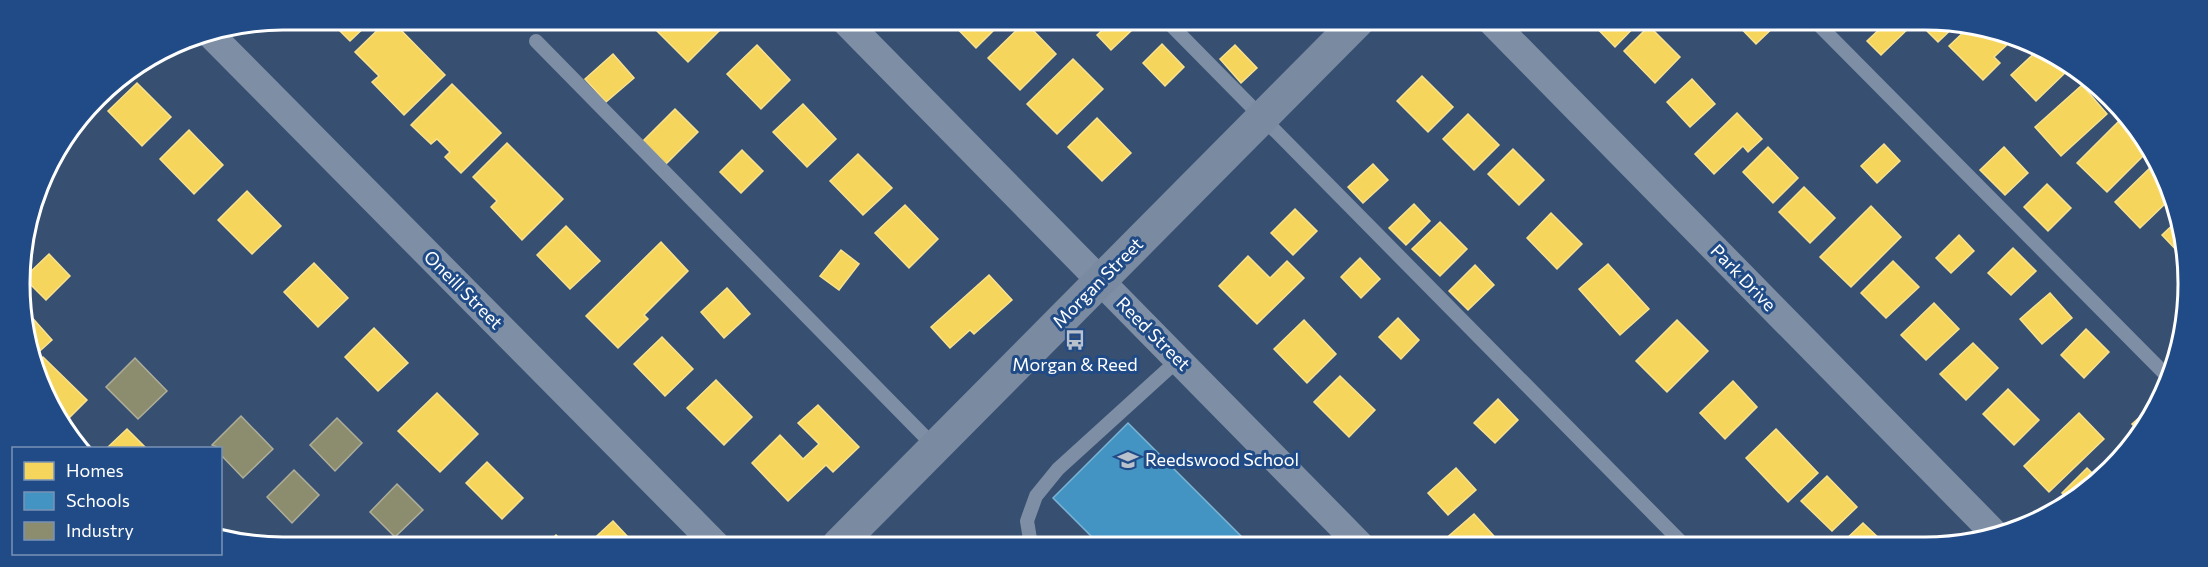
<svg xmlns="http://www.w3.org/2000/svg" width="2208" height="567" font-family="Commissioner,sans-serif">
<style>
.homes{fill:#f6d55c;stroke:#f9e28d;stroke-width:1.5}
.schools{fill:#4393c3;stroke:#7bb3d5;stroke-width:1.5}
.industry{fill:#8c8c6e;stroke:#aeae9a;stroke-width:1.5}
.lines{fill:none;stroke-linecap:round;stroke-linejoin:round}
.lane{stroke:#7e8fa5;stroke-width:14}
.street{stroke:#7e8fa5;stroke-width:28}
.secondary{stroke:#798aa1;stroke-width:33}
.labels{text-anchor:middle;stroke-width:6;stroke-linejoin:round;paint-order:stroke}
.street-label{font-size:18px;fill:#fff;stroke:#204b87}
.poi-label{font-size:18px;fill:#fff;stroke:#204b87}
.rim{fill:none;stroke:#fff;stroke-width:3}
</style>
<rect width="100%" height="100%" fill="#374f70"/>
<g class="homes">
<path d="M329,20h43l-22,21z"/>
<path d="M388,20h3l54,55 -41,40 -32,-33 7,-6 -24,-24z"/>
<path d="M662,20h68l-42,42 -34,-34z"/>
<path d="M949,20h55l-28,28z"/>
<path d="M1112,21h11l9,9 -21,20 -14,-15z"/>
<path d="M1590,21h50l-25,26z"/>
<path d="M1734,21l45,1 -23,22z"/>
<path d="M1025,22l31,32 -36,36 -32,-32z"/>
<path d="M1887,22h28l-34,33 -14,-14z"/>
<path d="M1918,22h41l-21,20z"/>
<path d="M1649,26l31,31 -25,26 -31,-32z"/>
<path d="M1970,26l42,14 -18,17 6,6 -17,17 -34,-34z"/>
<path d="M1162,44l22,23 -19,19 -22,-23z"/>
<path d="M757,45l33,35 -29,29 -34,-35z"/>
<path d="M1235,45l22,23 -16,15 -21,-24z"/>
<path d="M2039,49l14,5 15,16 -32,31 -25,-26z"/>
<path d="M613,54l21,24 -28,24 -21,-23z"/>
<path d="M1073,59l30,30 -46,45 -30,-30z"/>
<path d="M1422,76l31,31 -25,25 -31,-31z"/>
<path d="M1692,79l23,25 -25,23 -23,-25z"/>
<path d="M137,83l34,34 -29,29 -34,-35z"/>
<path d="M452,84l49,49 -40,40 -16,-16 5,-5 -13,-13 -6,5 -20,-19z"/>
<path d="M2082,85l25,29 -46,42 -26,-29z"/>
<path d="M803,104l33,35 -29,28 -34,-35z"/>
<path d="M675,109l23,23 -32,32 -23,-23z"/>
<path d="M1737,113l25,26 -14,13 -5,-6 -29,28 -19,-20z"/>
<path d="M1468,114l31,31 -25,25 -31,-31z"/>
<path d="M1097,118l34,35 -29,28 -34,-34z"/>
<path d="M2119,121l29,30 -41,41 -30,-29z"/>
<path d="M189,130l34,35 -29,29 -34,-35z"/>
<path d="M507,143l56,56 -41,41 -31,-33 6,-6 -24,-24z"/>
<path d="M1884,144l16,17 -23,22 -16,-17z"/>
<path d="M1768,147l30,31 -25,25 -30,-31z"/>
<path d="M2004,147l24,26 -23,22 -25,-25z"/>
<path d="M1513,149l31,31 -25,25 -31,-31z"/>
<path d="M742,150l21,21 -22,22 -21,-21z"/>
<path d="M858,154l34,34 -29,27 -33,-34z"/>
<path d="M1373,164l15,16 -25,23 -15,-16z"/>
<path d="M2154,164l17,34 -31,30 -25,-26z"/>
<path d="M2047,184l24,24 -23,23 -24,-24z"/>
<path d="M1804,187l31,31 -25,25 -31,-31z"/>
<path d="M247,191l34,35 -29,28 -34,-34z"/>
<path d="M1414,204l16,17 -24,24 -17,-17z"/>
<path d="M905,205l33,34 -29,29 -34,-35z"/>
<path d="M1871,206l30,31 -50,50 -31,-30z"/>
<path d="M1295,209l22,22 -24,24 -22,-22z"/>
<path d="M1551,213l31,31 -25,25 -30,-31z"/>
<path d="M2180,218l2,38 -20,-21z"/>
<path d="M1440,222l27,27 -27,27 -28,-27z"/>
<path d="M566,226l34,35 -30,28 -33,-34z"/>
<path d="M1959,235l15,16 -23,22 -15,-15z"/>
<path d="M661,242l27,29 -44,44 4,4 -30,29 -32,-32z"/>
<path d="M2013,248l23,23 -25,24 -23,-22z"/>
<path d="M841,250l18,14 -20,26 -19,-14z"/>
<path d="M49,254l21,22 -24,24 -22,-22z"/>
<path d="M1248,256l22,22 17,-17 17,17 -47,46 -38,-38z"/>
<path d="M1360,258l20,21 -19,19 -20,-21z"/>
<path d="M1893,261l26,26 -33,31 -25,-25z"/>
<path d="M314,263l34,35 -30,29 -34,-35z"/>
<path d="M1608,264l41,45 -29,26 -41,-46z"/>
<path d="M1475,265l19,20 -26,25 -19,-19z"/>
<path d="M989,275l23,25 -38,34 -4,-4 -20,18 -19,-21z"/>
<path d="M727,288l23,26 -26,24 -23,-26z"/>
<path d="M2050,293l22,25 -30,26 -22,-25z"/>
<path d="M1934,303l25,26 -33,31 -25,-25z"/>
<path d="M28,313l24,27 -20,18 -7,-42z"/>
<path d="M1398,318l21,22 -18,19 -22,-22z"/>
<path d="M1304,320l32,34 -29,29 -33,-34z"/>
<path d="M1677,320l31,31 -41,41 -31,-31z"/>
<path d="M374,328l34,35 -30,28 -33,-34z"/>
<path d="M2086,329l23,23 -25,26 -23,-23z"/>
<path d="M662,337l31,32 -28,27 -31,-32z"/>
<path d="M1973,343l25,25 -32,32 -26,-26z"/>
<path d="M43,357l44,43 -23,23 -29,-58z"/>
<path d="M1340,376l35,34 -26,27 -35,-35z"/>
<path d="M716,380l36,37 -28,28 -37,-37z"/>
<path d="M1733,381l24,26 -32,32 -25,-26z"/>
<path d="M2008,389l31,31 -25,25 -31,-31z"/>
<path d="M437,393l41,41 -38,38 -42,-41z"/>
<path d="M1498,399l20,21 -23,23 -21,-20z"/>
<path d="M818,405l41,42 -26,25 -7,-7 -38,36 -36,-38 28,-28 23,24 16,-15 -21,-21z"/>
<path d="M2152,406l3,4 -16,21 -7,-7z"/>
<path d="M2079,413l25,26 -55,53 -25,-26z"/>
<path d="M127,429l19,19h-39z"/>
<path d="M1776,429l42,44 -30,29 -42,-44z"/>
<path d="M487,462l36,36 -21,21 -36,-36z"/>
<path d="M1456,468l20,22 -28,25 -20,-22z"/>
<path d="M2087,468l11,11 -29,21 -7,-7z"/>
<path d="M1827,476l30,31 -25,24 -31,-30z"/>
<path d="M1474,514l28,31h-58l-2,-3z"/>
<path d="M613,521l15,16 -8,8h-33z"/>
<path d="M1863,523l23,22h-46z"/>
<path d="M556,535l10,10h-20z"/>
</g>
<path class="schools" d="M1128,423l122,122h-150l-47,-47z"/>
<g class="industry">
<path d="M135,358l32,33 -29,28 -32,-32z"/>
<path d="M241,416l32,33 -30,29 -23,-24v-6l-8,-3z"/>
<path d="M337,418l25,25 -27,28 -25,-26z"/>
<path d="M294,470l25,25 -27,28 -25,-26z"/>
<path d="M397,484l26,26 -28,27 -25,-25z"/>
</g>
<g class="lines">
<g class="lane">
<path d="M1167,21l517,524"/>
<path d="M1816,22l352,355"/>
<path d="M536,41l399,406"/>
<path d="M1031,545l-4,-24 9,-25 22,-27 120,-109"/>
</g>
<g class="street">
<path d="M844,20l516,525"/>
<path d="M1491,21l504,513"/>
<path d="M210,34l506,511"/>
</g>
<path class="secondary" d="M838,545l520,-524"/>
</g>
<defs>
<g id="bus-bare" transform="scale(1.62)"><path d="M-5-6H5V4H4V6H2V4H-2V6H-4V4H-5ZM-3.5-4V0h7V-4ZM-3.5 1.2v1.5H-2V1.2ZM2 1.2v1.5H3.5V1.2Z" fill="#b9c1cd" stroke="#204b87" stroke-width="2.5" paint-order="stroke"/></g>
<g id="school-bare" transform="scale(1.62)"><path d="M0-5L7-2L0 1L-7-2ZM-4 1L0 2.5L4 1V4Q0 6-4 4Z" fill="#b9c1cd" stroke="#204b87" stroke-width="2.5" paint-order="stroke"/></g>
</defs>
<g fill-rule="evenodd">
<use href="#bus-bare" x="1075" y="340"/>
<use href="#school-bare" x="1128" y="460"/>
</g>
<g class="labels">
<g class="street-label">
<text transform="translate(1743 278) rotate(46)" y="6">Park Drive</text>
<text transform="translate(1098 283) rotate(-45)" y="6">Morgan Street</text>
<text transform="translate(463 290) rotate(45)" y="6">Oneill Street</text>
<text transform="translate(1153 334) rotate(45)" y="6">Reed Street</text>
</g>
<g class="poi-label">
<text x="1075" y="371">Morgan &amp; Reed</text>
<text x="1145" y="466" text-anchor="start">Reedswood School</text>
</g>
</g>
<path d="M0 0H2208V567H0ZM283 30H1925A253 253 0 0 1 2178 283V284A253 253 0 0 1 1925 537H283A253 253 0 0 1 30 284V283A253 253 0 0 1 283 30Z" fill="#204b87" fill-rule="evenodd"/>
<path class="rim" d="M283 30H1925A253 253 0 0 1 2178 283V284A253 253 0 0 1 1925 537H283A253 253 0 0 1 30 284V283A253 253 0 0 1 283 30Z"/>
<rect x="12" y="447" width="210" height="108" fill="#204b87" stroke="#7993b7" stroke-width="1.5"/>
<rect x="24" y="462" width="30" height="18" fill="#f6d55c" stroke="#7993b7" stroke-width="1.5"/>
<text x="66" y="477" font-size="18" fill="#ffffff">Homes</text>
<rect x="24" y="492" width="30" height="18" fill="#4393c3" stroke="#7993b7" stroke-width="1.5"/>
<text x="66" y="507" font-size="18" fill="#ffffff">Schools</text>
<rect x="24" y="522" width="30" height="18" fill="#8c8c6e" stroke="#7993b7" stroke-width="1.5"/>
<text x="66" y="537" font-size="18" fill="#ffffff">Industry</text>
</svg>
